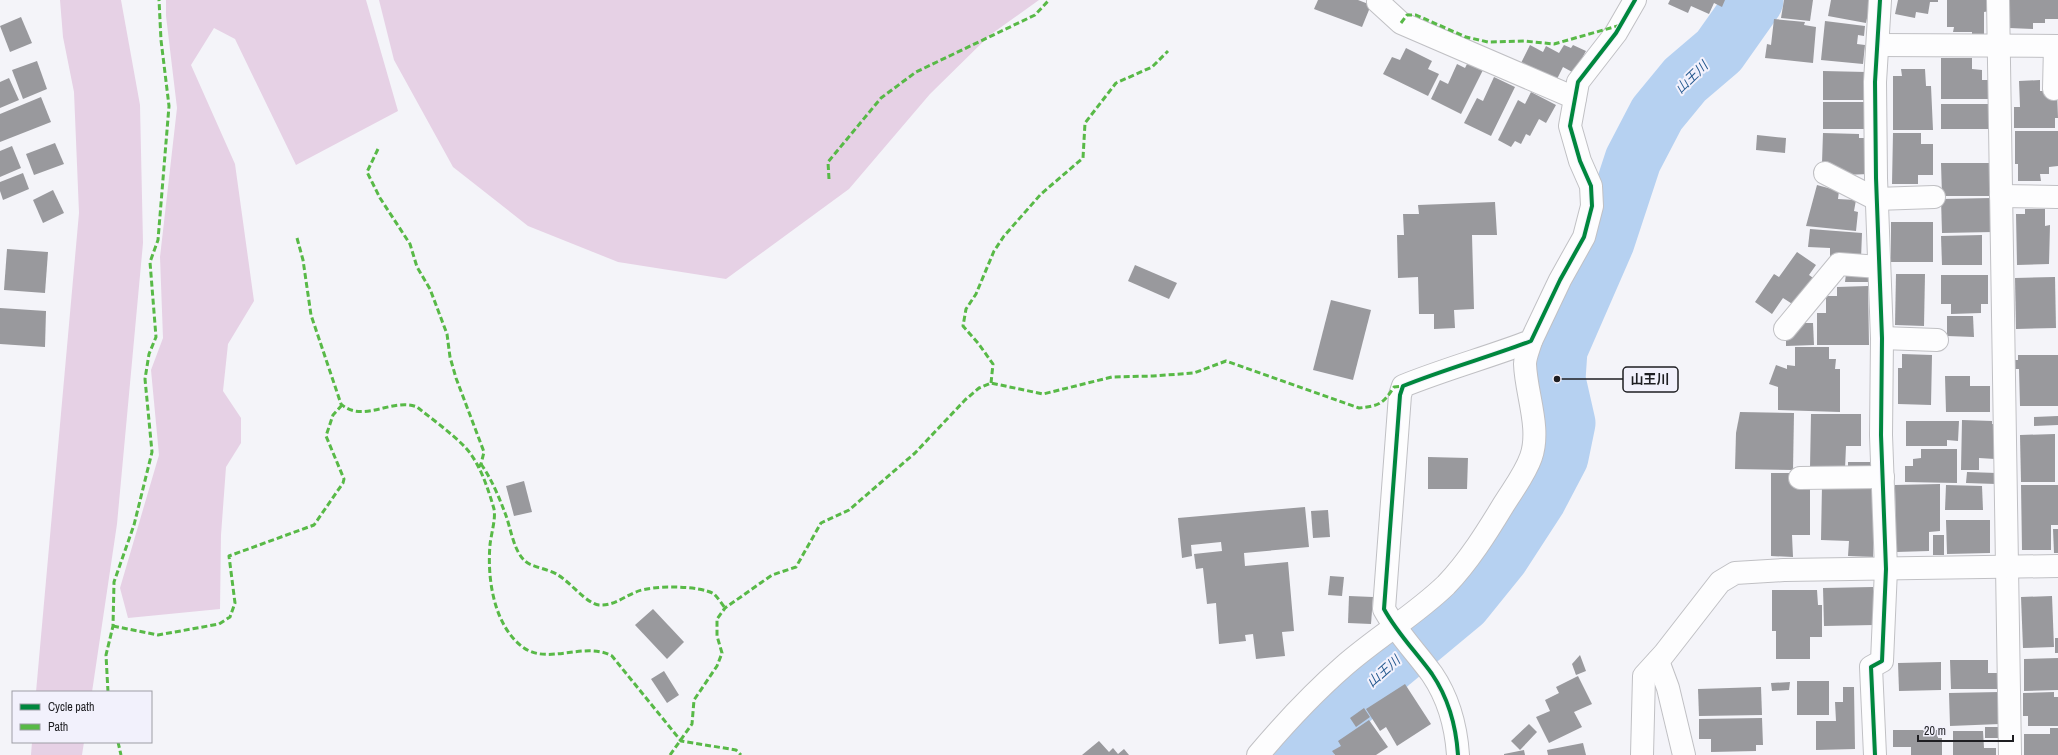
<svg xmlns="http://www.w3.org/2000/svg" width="2058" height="755" font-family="'Archivo Narrow','Noto Sans JP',sans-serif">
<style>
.green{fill:#e6d1e5}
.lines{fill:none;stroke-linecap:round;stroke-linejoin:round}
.river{stroke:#b6d1f1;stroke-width:57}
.building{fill:#99999d}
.minor-casing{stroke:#c0c0c4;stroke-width:24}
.minor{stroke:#fdfdfe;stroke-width:22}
.quiet{stroke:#58b947;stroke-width:3;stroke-dasharray:6 3;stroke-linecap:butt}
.cycleway-casing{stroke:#f2f1fc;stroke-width:6}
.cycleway{stroke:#00873e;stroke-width:4}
.labels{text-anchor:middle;stroke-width:4;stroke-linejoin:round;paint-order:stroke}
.water-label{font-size:13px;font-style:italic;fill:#25598f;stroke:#f2f1fc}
.leader{fill:none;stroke:#1e1e22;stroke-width:1.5}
.callout-dot{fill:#1e1e22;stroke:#f2f1fc;stroke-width:1.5}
.callout{fill:#f2f1fc;stroke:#1e1e22;stroke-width:1.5}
.callout-label{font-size:13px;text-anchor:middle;font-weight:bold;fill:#1e1e22}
</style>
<rect width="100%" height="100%" fill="#f4f4f9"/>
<g class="green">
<path d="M60,0h61l19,105 3,138 -26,281 -25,168h-56l43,-479 -5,-121 -11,-55z"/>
<path d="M166,0h200l32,111 -102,54 -61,-126 -21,-11 -23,37 44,99 19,137 -26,43 -5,47 18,27v25l-15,24 -5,68 -1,74 -92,9 -8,-30 39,-133 -8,-85 12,-32 -3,-81 17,-149 -11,-92z"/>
<path d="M379,0h660l-49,35 -60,59 -81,95 -123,90 -108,-17 -90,-36 -75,-59 -59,-107z"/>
<path d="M32,742h52l-2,13h-51z"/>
</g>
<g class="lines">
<path class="river" d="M1292,755l100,-93 71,-59 38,-47 37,-57 22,-42 7,-34 -10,-44 2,-29 47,-108 27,-82 24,-46 28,-34 34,-29 36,-51"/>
</g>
<g class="building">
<path d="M1318,0h40l13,5 -9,22 -48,-18z"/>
<path d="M1670,0h55l-3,7 -8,-4 -5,11 -18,-8 -3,7 -20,-9z"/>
<path d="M1784,0h29l-3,21 -29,-3z"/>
<path d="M1831,0h40l-5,23 -38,-7z"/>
<path d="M1898,0h40v2h-8l-2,12 -12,-2 -1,6 -20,-4z"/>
<path d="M1947,0h43v11l-6,1v23l-12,1v-4h-19l1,-5h-7z"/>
<path d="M2010,0h48v19h-13v4h-12v6l-24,-1z"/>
<path d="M21,17l11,26 -22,9 -10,-26z"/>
<path d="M1774,19l31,3 -1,3 12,2 -3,36 -48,-5 2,-14 4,1z"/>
<path d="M1825,21l40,5 -1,10 -6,-1 -1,9 8,1 -2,19 -42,-4z"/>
<path d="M1530,45l13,7 3,-6 13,7 5,-8 7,3 2,-3 13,6 -12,22 -11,-6 -7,14 -35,-18z"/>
<path d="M1406,48l26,13 -4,8 11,5 -11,22 -45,-22 9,-17 8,3z"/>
<path d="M1941,58h31v11l10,1v10h9v19h-50z"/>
<path d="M37,61l10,28 -24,10 -11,-29z"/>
<path d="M1468,62l15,8 -22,44 -30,-15 9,-19 8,4 9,-20 8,4z"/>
<path d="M1901,69h24l1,17h5l2,44h-40v-54h9z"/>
<path d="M1823,71l43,1v28h-43z"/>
<path d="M1494,77l21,10 -24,49 -27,-13 13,-25 6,3z"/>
<path d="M9,78l10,22 -19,8v-26z"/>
<path d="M2040,80v11h17l1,27h-3v10h-41v-21h6l-1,-26z"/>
<path d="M1531,92l25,13 -10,18 -7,-4 -9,17 -4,-2 -5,10 -6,-3 -4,6 -13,-7 20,-40 7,4z"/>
<path d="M41,97l10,25 -51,20v-28z"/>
<path d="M1823,102h45l-1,27h-44z"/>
<rect x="1941" y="104" width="50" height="25"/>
<path d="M2015,131h43v35l-9,1v7h-9l1,7h-23v-17h-3z"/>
<path d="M1823,133l36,1v4h9l1,36 -25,1v-5h-9l-13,-7z"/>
<path d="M1893,133h28v11h12v31h-15v9h-26z"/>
<path d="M1757,135l29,3 -1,15 -29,-3z"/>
<path d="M55,143l9,21 -30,11 -8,-21z"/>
<path d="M12,146l9,22 -21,9v-26z"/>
<path d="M1941,163h51v33h-50z"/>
<path d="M23,173l6,16 -26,11 -3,-9v-9z"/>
<path d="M1817,185l22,6 -1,8 18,1 -2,11 4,1 -2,19 -50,-5z"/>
<path d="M53,190l11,23 -21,10 -10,-23z"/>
<path d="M1992,198l1,34 -51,1 -1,-34z"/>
<path d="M1495,202l2,33h-25l2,74 -20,1 1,18 -21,1v-15h-15l-1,-37 -20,1 -1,-43h7l-1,-21h16l-1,-9z"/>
<path d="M2025,209h20v17l5,-1 -1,39 -32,1 -1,-51h9z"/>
<rect x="1891" y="222" width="42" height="40"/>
<path d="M1810,229l52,4 -1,26 -31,-3v-8l-22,-1z"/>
<path d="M1982,235v30h-40l-1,-29z"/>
<path d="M7,249l41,3 -3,41 -41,-3z"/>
<path d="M1797,252l19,13 -7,10 7,5 -19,27 -14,-9 -11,16 -17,-12 19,-28 5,3z"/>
<path d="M1135,265l42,18 -8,16 -41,-18z"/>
<path d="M1870,270l-1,12h-24l1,-8z"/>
<path d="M1896,274h29l-1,52 -29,-1z"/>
<path d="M1941,275h47v29h-7v9l-30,1v-10h-10z"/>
<path d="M2055,277l1,51 -40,1 -1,-51z"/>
<path d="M1868,286l1,59h-52v-32h9v-17h11v-9z"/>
<path d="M1331,300l40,10 -18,70 -40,-10z"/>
<path d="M0,308l46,3 -1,36 -45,-3z"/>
<path d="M1947,316h26l1,21 -27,-1z"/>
<path d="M1800,323h13l1,22 -28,1v-7z"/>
<path d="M1795,347h34v12h7l-1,10h5v43l-62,-2v-23l-9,-3 7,-19 11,4v-4l8,1z"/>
<path d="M1902,354l30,1 -1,50 -33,-1v-36h4z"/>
<path d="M2018,355h40v51h-38l-1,-37h-4v-9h3z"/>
<path d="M1945,376h25v10h20v26h-44z"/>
<path d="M1740,412l54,1 -1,57 -58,-1 1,-36z"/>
<path d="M1811,414h50v32h-15l-1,23 -35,-1z"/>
<path d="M2058,416v9l-24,1v-9z"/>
<path d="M1962,420l30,1v3h4l-1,35 -16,-1v12h-18z"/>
<path d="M1906,421h53l-1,20 -11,-1v6h-41z"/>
<path d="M2055,434v48h-34l-1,-47z"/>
<path d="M1921,449h36v34l-52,-1v-16h8v-7l8,-1z"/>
<path d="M1428,457l40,1 -1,31h-39z"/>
<path d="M1848,462h24l-1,12h-23z"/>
<path d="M1967,472l30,1 -1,11 -30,-1z"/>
<path d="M1771,473h22l17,12v50h-18l1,22 -22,-1z"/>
<path d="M524,481l8,31 -18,4 -8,-30z"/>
<path d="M1875,484l-2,73 -25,-1 1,-15 -28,-1 1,-55z"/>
<path d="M1940,484v47l-11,1v19l-33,1 -1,-67z"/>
<path d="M1946,485l36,1 1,24h-38z"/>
<path d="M2021,485h37v40h-7v25h-29z"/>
<path d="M1305,507l4,40 -65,6 1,13 43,-4 6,69 -12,1 3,24 -29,3 -3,-25 -8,1 1,6 -27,3 -3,-41 -9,1 -4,-36 -7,1 -2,-15 28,-3 -1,-9 -30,3 1,11 -10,2 -4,-40z"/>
<path d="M1328,510l2,27 -17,1 -2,-27z"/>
<path d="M1946,520h44v33l-43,1z"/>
<path d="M2053,529h5v24h-4z"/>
<rect x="1933" y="535" width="11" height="20"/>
<path d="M1330,576l14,1 -2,19 -14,-1z"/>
<path d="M1873,587l1,38 -50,1 -1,-38z"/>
<path d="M1772,590h45l1,15h4v32h-12v22h-34v-28h-4z"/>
<path d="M1349,596l24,1 -2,27 -23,-1z"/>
<path d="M2052,596l2,51 -31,1 -2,-51z"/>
<path d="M653,609l31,33 -17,17 -32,-34z"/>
<rect x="2055" y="638" width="3" height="15"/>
<path d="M1580,655l6,16 -10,4 -4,-11z"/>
<path d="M2058,658v32l-34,1v-32z"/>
<path d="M1950,660h38v13h10v16h-47z"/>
<path d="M1941,662v28l-42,1 -1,-28z"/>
<path d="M664,671l15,24 -12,8 -16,-24z"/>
<path d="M1578,676l14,28 -18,8 8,15 -33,16 -13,-26 14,-6 -5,-11 14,-7 -3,-6z"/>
<rect x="1797" y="681" width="32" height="34"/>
<path d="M1790,682l-1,8 -17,1 -1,-8z"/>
<path d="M1405,684l26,40 -34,22 -11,-19 -6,4 -14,-22z"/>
<path d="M1761,687l1,28 -63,1 -1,-27z"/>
<path d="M1843,687h11l1,62 -39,1v-29h20l-1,-19h8z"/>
<path d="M2000,692v32l-50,2 -1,-33z"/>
<path d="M2054,692v5h4v29h-30v-10h-5v-23z"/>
<path d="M1364,708l6,9 -14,10 -6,-9z"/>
<path d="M1762,718l1,27h-7v6l-45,1v-13h-12v-20z"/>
<path d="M1369,720l19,27 -12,8h-41l-3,-4 9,-5 -3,-5z"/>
<path d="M1529,724l8,8 -17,18 -9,-9z"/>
<path d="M1985,727h16l1,11h-17z"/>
<path d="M2050,728h8v27h-34v-21h26z"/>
<path d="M1893,730h45v8h4v17h-31v-8h-18z"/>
<path d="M1953,731h30l1,17h12v7h-43z"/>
<path d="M1099,741l10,11 4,-4 5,6 6,-5 5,6h-47z"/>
<path d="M1583,743l3,12h-38l-1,-5z"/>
<path d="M1524,750l1,5h-21v-1z"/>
</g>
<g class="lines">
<g class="minor-casing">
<g id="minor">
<path d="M1998,0l12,755"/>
<path d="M1378,2l23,21 174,75"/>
<path d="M1878,45l180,1"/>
<path d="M2054,89l1,-43"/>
<path d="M1825,173l51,26 58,-2"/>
<path d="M2001,196l56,1"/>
<path d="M1785,329l54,-65 40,3"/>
<path d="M1882,338l55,2"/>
<path d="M1800,478l83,-1"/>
<path d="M1658,661l10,27 16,67"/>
<path d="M1258,755c27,-32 55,-62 86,-89 33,-29 71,-51 102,-81 23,-24 41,-53 58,-81 10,-16 21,-30 27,-47 10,-29 -5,-63 -6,-93 0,-7 4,-16 6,-23"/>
<path d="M1458,755c-2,-30 -9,-56 -26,-81 -16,-22 -35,-41 -48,-65l16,-214 3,-9c42,-17 86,-29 128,-45l29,-61 24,-43 8,-31 -1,-20 -11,-25 -10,-35 8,-44 38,-49 19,-33"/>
<path d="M1642,755l2,-79 20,-22 56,-72 15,-9 49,-3 274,-4"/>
<path d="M1875,755l-4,-88 11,-6 4,-92 -5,-134 1,-97 -6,-160 -1,-96 5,-82"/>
</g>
</g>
<use href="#minor" class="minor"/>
<g class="quiet">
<path d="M1401,23l6,-8h9l50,22 22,5 36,-1 30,3 67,-19"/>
<path d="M378,149l-11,23 13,26 30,46 7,23 13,22 17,45 3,23 6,21 28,74 -3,12 -3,4"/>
<path d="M829,179l-1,-17 53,-64 35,-26 119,-57 14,-15"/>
<path d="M297,238l6,22 8,55 30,89c22,20 52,-7 76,3 15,12 33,25 47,39 15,15 24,42 30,63 2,10 -3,25 -4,36 -3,34 4,82 34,103 25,17 61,-7 88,8l69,85 55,9 5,5"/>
<path d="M991,383l2,-19 -15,-21 -15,-17 3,-17 10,-15 18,-43 10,-15 37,-42 42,-36 2,-35 31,-40 36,-16 16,-16"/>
<path d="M481,464c10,14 18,33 24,49 6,15 8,37 20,48 6,6 24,8 33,14 12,7 29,29 41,30 15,1 24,-8 37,-13 15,-7 64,-7 78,2 4,4 8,10 11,14"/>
<path d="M113,626l45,9 61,-11 11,-7 5,-14 -6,-47 85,-31 29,-42 1,-4 -18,-43 7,-21 9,-10"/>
<path d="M108,692l-2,-37 7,-29 1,-44 20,-57 18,-73 -7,-73 4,-25 7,-17 -6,-75 8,-22 11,-134 -8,-66 -2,-40"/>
<path d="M118,742l3,13"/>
<path d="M670,755l22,-31 2,-24 23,-34 5,-13 -5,-17v-17l8,-11 47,-33 24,-8 25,-44 28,-13 66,-57 50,-53 14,-12 12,-5 52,11 69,-17 41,-1 41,-3 32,-12 133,47c20,-2 24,-4 35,-21l9,-1"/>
</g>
<g class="cycleway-casing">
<g id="cycleway">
<path d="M1458,755c-2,-30 -9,-56 -26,-81 -16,-22 -35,-41 -48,-65l16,-214 3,-9c42,-17 86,-29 128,-45l29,-61 24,-43 8,-31 -1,-20 -11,-25 -10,-35 8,-44 38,-49 19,-33"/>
<path d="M1875,755l-4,-88 11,-6 4,-92 -5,-134 1,-97 -6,-160 -1,-96 5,-82"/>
</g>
</g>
<use href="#cycleway" class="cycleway"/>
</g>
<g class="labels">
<g class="water-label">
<text transform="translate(1691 77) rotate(-44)" y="5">山王川</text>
<text transform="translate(1383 671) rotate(-42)" y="5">山王川</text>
</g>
</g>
<path class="leader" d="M1557 379L1623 379"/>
<circle class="callout-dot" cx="1557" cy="379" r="4"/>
<rect class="callout" x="1623" y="367" width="55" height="25" rx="4"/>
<g class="callout-label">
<text x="1650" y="384">山王川</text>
</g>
<rect x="12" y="691" width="140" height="52" fill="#f2f1fc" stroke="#9d9da5"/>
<rect x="20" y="704" width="20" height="6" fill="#00873e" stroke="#9d9da5"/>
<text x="48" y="711" font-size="12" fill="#1e1e22">Cycle path</text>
<rect x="20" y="724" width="20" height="6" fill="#58b947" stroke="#9d9da5"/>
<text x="48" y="731" font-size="12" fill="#1e1e22">Path</text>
<path d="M1918 735v6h95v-6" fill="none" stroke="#1e1e22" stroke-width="2"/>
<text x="1924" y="735" font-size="12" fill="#1e1e22" stroke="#f2f1fc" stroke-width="3" paint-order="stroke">20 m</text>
</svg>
